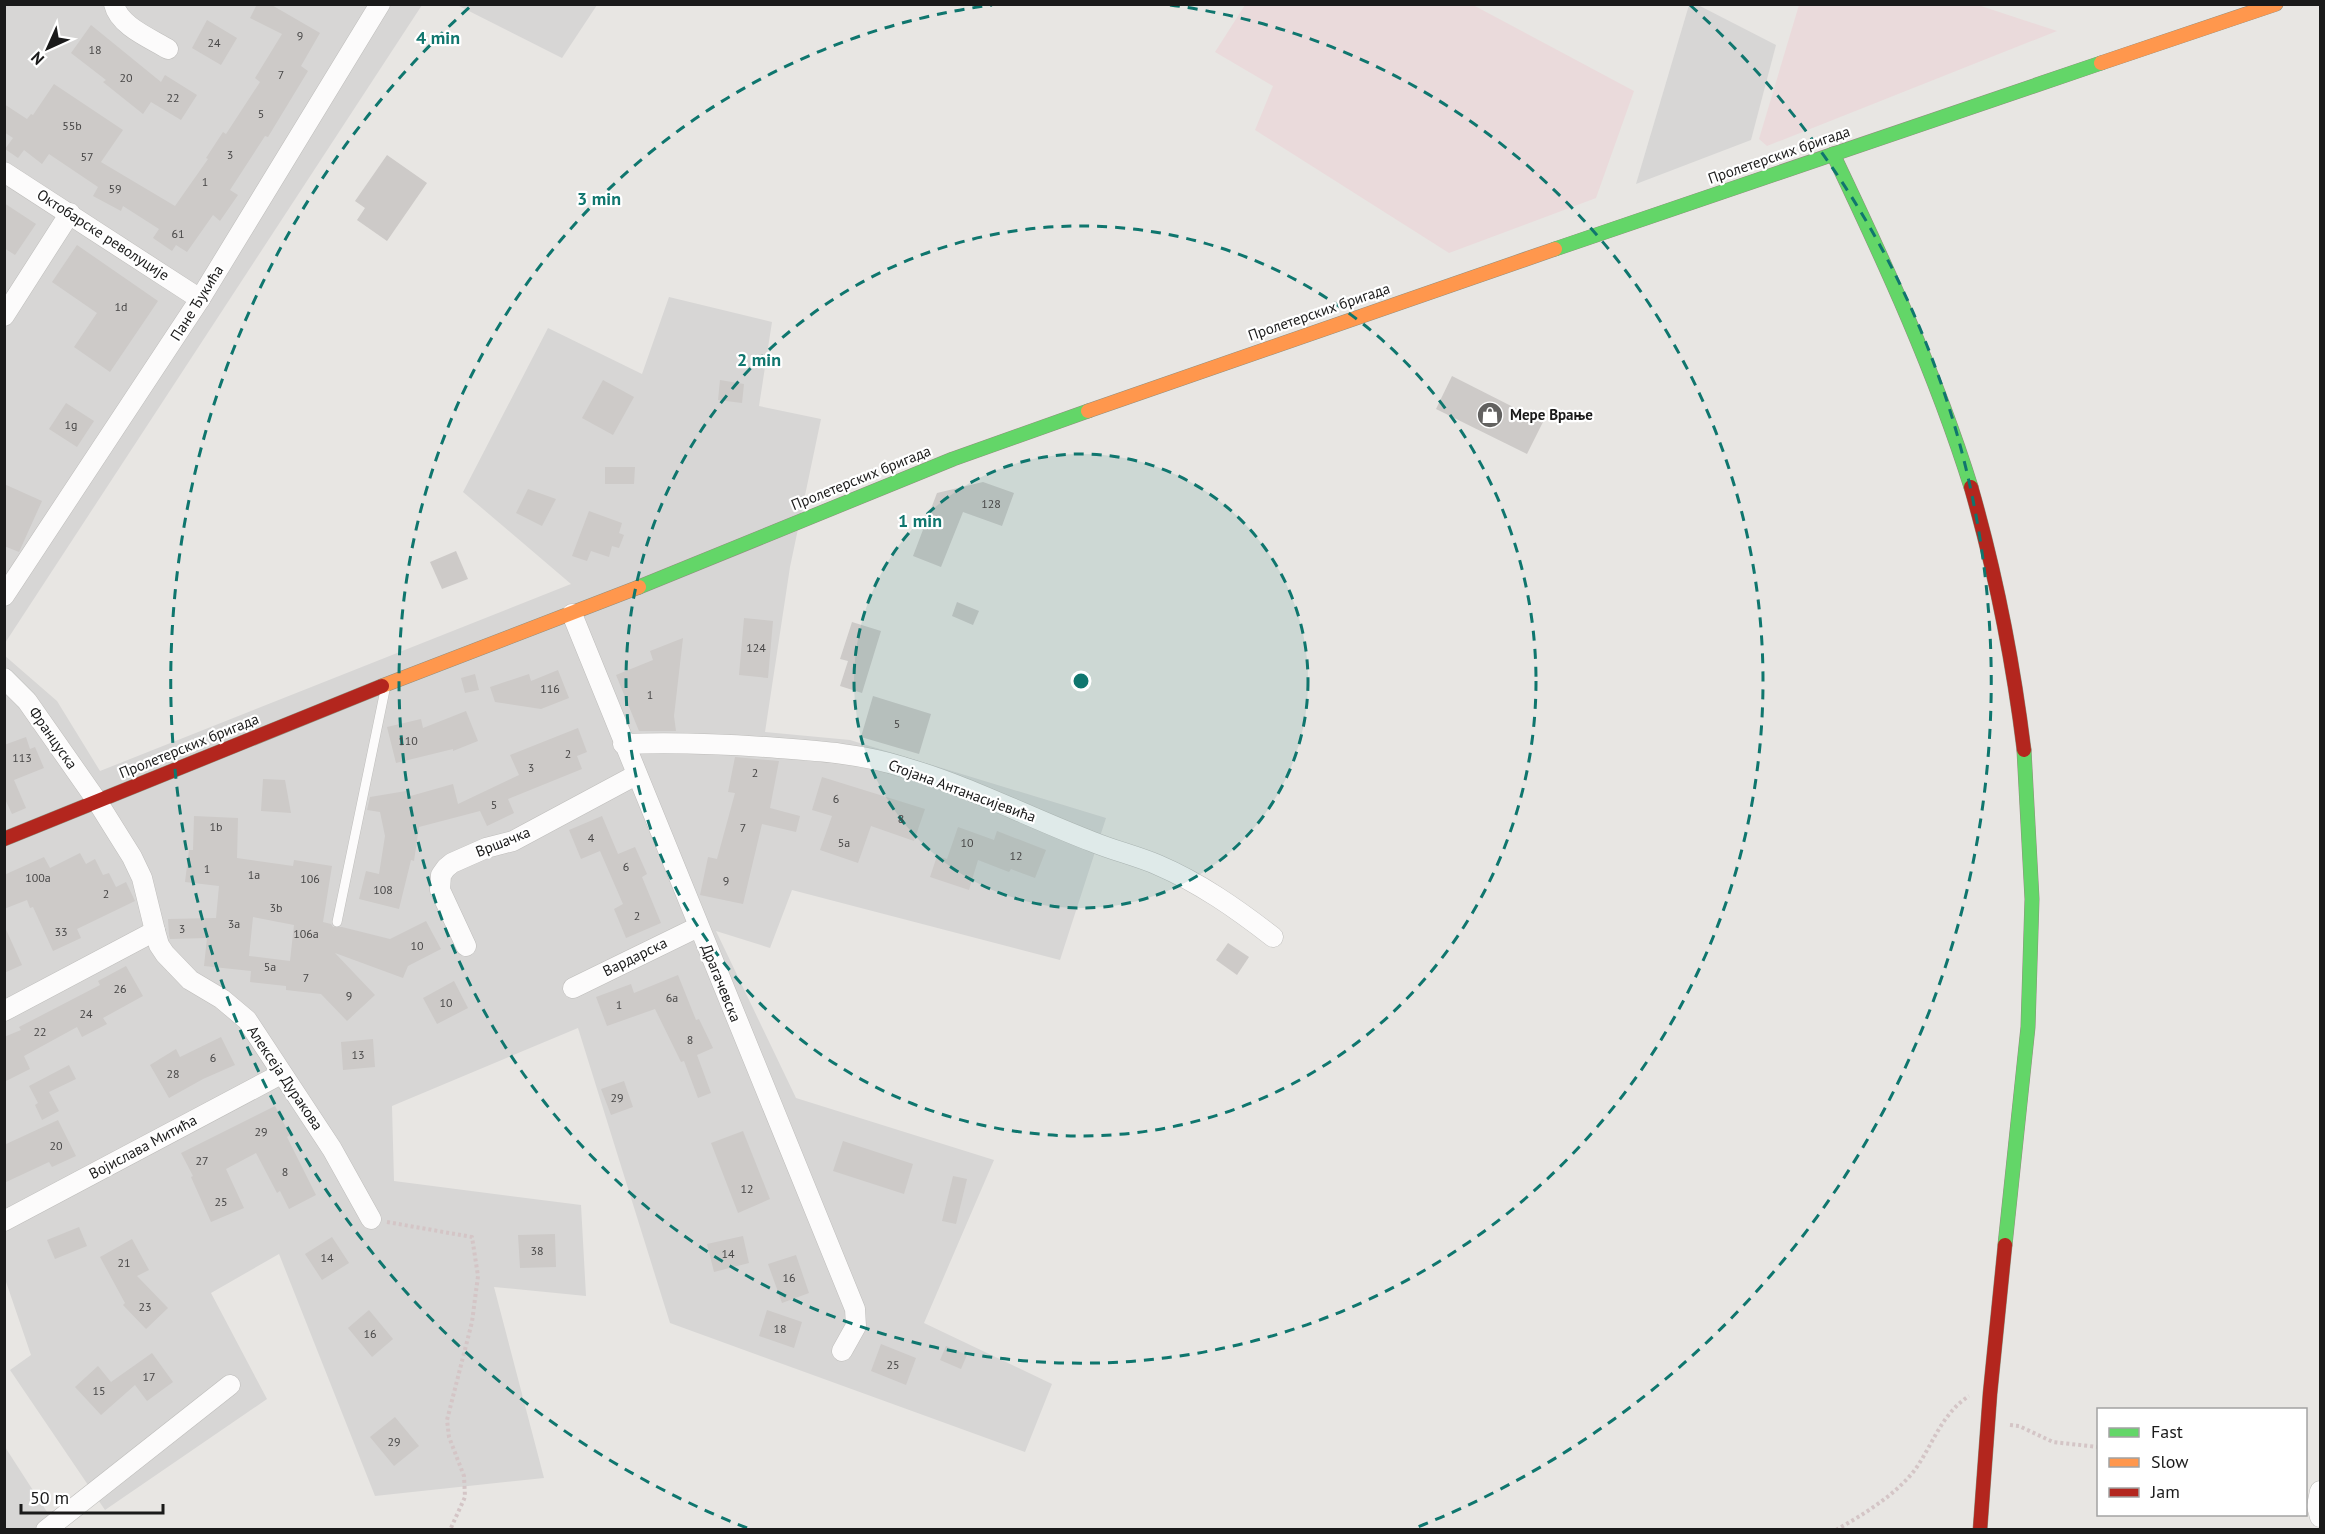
<svg xmlns="http://www.w3.org/2000/svg" width="2325" height="1534" font-family="'PT Sans',sans-serif">
<style>
.residential{fill:#d7d6d5}
.commercial{fill:#eadadb}
.building{fill:#cdcac8;fill-rule:evenodd}
.lines{fill:none;stroke-linecap:round;stroke-linejoin:round}
.lane-casing{stroke:#bebdbb;stroke-width:10}
.street-casing{stroke:#bebdbb;stroke-width:21}
.fast-casing{stroke:#908e7d;stroke-width:15}
.slow-casing{stroke:#908e7d;stroke-width:15}
.jam-casing{stroke:#908e7d;stroke-width:15}
.path{stroke:#d4c5c6;stroke-width:4;stroke-dasharray:3 3;stroke-linecap:butt}
.lane{stroke:#fcfbfb;stroke-width:9}
.street{stroke:#fcfbfb;stroke-width:20}
.fast{stroke:#63d668;stroke-width:14}
.slow{stroke:#ff974d;stroke-width:14}
.jam{stroke:#b3261e;stroke-width:14}
.ring{fill:none;stroke:#0f766e;stroke-width:3;stroke-dasharray:10 8}
.labels{text-anchor:middle;stroke-width:4.5;stroke-linejoin:round;paint-order:stroke}
.number-label{font-size:12px;fill:#474646}
.street-label{font-size:15px;fill:#1a1a1a;stroke:#fff}
.poi-label{font-size:15px;font-weight:bold;fill:#1a1a1a;stroke:#fff;text-anchor:start}
.centre{fill:#0f766e;stroke:#fff;stroke-width:3}
.ring-label{font-size:18px;text-anchor:middle;font-weight:bold;fill:#0f766e;stroke:#fff;stroke-width:4.5;stroke-linejoin:round;paint-order:stroke}
</style>
<rect width="100%" height="100%" fill="#e8e6e3"/>
<g class="residential">
<path d="M5,5h417l-417,638z"/>
<path d="M457,5l140,-1v1l-35,53z"/>
<path d="M1689,5h9l78,40 -25,95 -115,44z"/>
<path d="M669,297l103,25 -13,84 62,13 -31,148 -25,165 85,8 256,78 -46,142 -268,-70 -22,58 -54,-17 80,167 198,62 -70,163 128,61 -27,68 -355,-129 -92,-295 -186,78 2,75 187,24 5,91 -92,-9 50,191 -169,18 -96,-242 -68,39 56,106 -162,111 -95,-140 21,-15 -27,-79v-621l53,46 43,70 471,-187 -108,-92 85,-164 94,46z"/>
<path d="M5,1447l53,82h-53z"/>
</g>
<g class="commercial">
<path d="M1245,5h228l161,86 -38,107 -147,55 -194,-123 18,-44 -58,-34z"/>
<path d="M1799,5h179l79,26 -290,115 -8,-7z"/>
</g>
<g class="building">
<path d="M257,4h13l50,29 -19,33 7,5 -40,66 -3,-1 -35,54 8,5 -18,26 -7,-6 -26,37 -11,-7 -4,6 -19,-13 6,-9 -36,-23 -2,5 -28,-15 5,-9 -49,-33 -7,10 -18,-14 -6,8 -13,-9 8,-11 -9,-6v-28l23,15 4,-5 2,1 21,-31 69,46 -22,32 74,44 33,-47 -2,-1 17,-26 3,2 34,-52 -5,-4 27,-44 -32,-16z"/>
<path d="M207,20l30,18 -16,27 -29,-17z"/>
<path d="M91,25l70,57 4,-7 32,20 -16,25 -30,-18 -8,12 -40,-32 3,-2 -35,-27z"/>
<path d="M387,155l40,28 -40,58 -30,-21 8,-12 -10,-7z"/>
<path d="M4,203l32,21 -21,31 -11,-7z"/>
<path d="M77,245l81,56 -48,71 -36,-25 23,-34 -45,-31z"/>
<path d="M1452,376l91,46 -16,32 -91,-45z"/>
<path d="M603,380l31,17 -21,38 -31,-17z"/>
<path d="M720,380l24,4 -2,19 -24,-3z"/>
<path d="M66,403l28,18 -17,26 -28,-18z"/>
<path d="M605,467h30l-1,17h-29z"/>
<path d="M983,482l31,11 -12,33 -39,-14 -22,55 -28,-11 24,-63z"/>
<path d="M4,484l38,17 -23,51 -15,-6z"/>
<path d="M528,489l28,10 -14,27 -26,-13z"/>
<path d="M589,511l33,12 -3,10 5,2 -5,13 -7,-2 -3,11 -18,-6 -4,10 -15,-5z"/>
<path d="M456,551l12,28 -26,10 -12,-27z"/>
<path d="M957,602l22,9 -6,14 -21,-9z"/>
<path d="M744,618l29,3 -5,57 -29,-3z"/>
<path d="M852,622l29,9 -19,62 -22,-7 8,-25 -8,-2z"/>
<path d="M683,638l-9,78 2,15h-37l-23,-56 37,-15 -3,-9z"/>
<path d="M558,670l11,28 -28,11 -46,-7 -5,-15 39,-13 2,7z"/>
<path d="M475,674l4,16 -14,3 -4,-15z"/>
<path d="M873,696l58,18 -12,40 -58,-17z"/>
<path d="M466,711l12,30 -25,10v-2l-57,14 -9,-36 34,-8 2,9z"/>
<path d="M578,728l9,24 -10,4 5,13 -74,30 6,14 -27,13 -7,-15 -61,16 -5,34 -3,-1 -12,49 -40,-10 7,-28 13,3 6,-38 -5,-24 -13,-2 3,-13 36,-6 1,6 46,-13 5,20 61,-29 -9,-20z"/>
<path d="M26,737l4,12 5,-2 9,21 -30,12 12,28 -14,6 -8,-17v-52z"/>
<path d="M735,757l44,4 -9,47 30,8 -4,16 -34,-8 -19,80 -43,-9 8,-38 9,2 18,-66 -7,-1z"/>
<path d="M822,777l103,32 -11,32 -43,-15 -13,37 -38,-13 12,-34 -20,-6z"/>
<path d="M263,779l22,1 6,33 -30,-2z"/>
<path d="M194,816l44,2 -1,40 56,8 1,-6 38,6 -9,56 8,2 2,3h9l48,12 36,-18 15,28 -33,17 -5,12 -68,-25 40,42 -28,26 -26,-27 -35,-4v-4l-36,-4 1,-11 -47,-5 3,-28 -37,1 -1,-4 -1,-16 48,-1 3,-32 -34,-4 4,-32h4zM253,917l41,8 -4,36 -41,-5z"/>
<path d="M602,816l16,38 17,-7 12,27 -5,3 19,46 -35,15 -12,-29 9,-5 -23,-53 -19,8 -12,-29z"/>
<path d="M958,827l36,13 3,-9 49,19 -11,28 -24,-9 -2,3 -31,-12 -9,30 -39,-13 7,-21 10,3z"/>
<path d="M80,853l6,11 9,-5 8,16 6,-2 7,14 10,-5 9,19 -58,28 4,9 -28,13 -20,-44 -3,1 -3,-8 -23,9v-34l40,-18 6,11z"/>
<path d="M4,925l18,40 -18,8z"/>
<path d="M1228,943l21,14 -12,18 -21,-15z"/>
<path d="M126,966l17,30 -40,22 4,6 -25,13 -5,-10 -53,29 6,13 -26,13v-45l17,-7 -2,-3 81,-42 -2,-4z"/>
<path d="M678,975l18,45 3,-1 14,29 -16,7 14,38 -13,5 -14,-37 -3,1 -26,-53 -48,17 -11,-29 35,-13 3,9z"/>
<path d="M454,981l14,27 -31,16 -14,-26z"/>
<path d="M221,1037l14,28 -32,14 -34,19 -19,-33 26,-16 4,8z"/>
<path d="M373,1039l2,28 -32,3 -2,-28z"/>
<path d="M69,1065l7,14 -27,13 10,19 -17,9 -7,-15 3,-2 -9,-17z"/>
<path d="M624,1081l9,26 -22,8 -10,-26z"/>
<path d="M275,1106l15,29 -3,2 29,58 -27,14 -9,-18 -3,2 -21,-40 -30,16 18,39 -33,14 -20,-45 2,-1 -12,-23z"/>
<path d="M58,1120l18,36 -24,11 -3,-5 -45,21v-38z"/>
<path d="M743,1131l27,68 -32,14 -27,-70z"/>
<path d="M843,1141l70,23 -9,30 -71,-23z"/>
<path d="M953,1176l14,3 -11,45 -14,-3z"/>
<path d="M79,1227l8,19 -32,13 -8,-19z"/>
<path d="M555,1234l1,33 -36,1 -2,-33z"/>
<path d="M743,1236l6,27 -35,9 -7,-28z"/>
<path d="M332,1237l17,26 -27,17 -17,-26z"/>
<path d="M132,1239l17,31 -12,6 31,32 -22,21 -23,-24 2,-2 -25,-46z"/>
<path d="M796,1255l13,38 -27,10 -14,-39z"/>
<path d="M369,1310l24,29 -21,18 -24,-29z"/>
<path d="M767,1310l35,12 -8,26 -35,-12z"/>
<path d="M881,1344l35,14 -10,27 -35,-14z"/>
<path d="M946,1346l21,9 -6,14 -21,-9z"/>
<path d="M152,1353l21,29 -26,19 -12,-16 -34,30 -26,-28 23,-21 13,16z"/>
<path d="M395,1417l24,29 -25,20 -24,-29z"/>
</g>
<g class="lines">
<g class="lane-casing">
<path id="lane" d="M337,922l48,-232"/>
</g>
<g class="street-casing">
<g id="street">
<path d="M114,4c5,22 36,34 54,45"/>
<path d="M4,172l196,127"/>
<path d="M4,316l66,-103"/>
<path d="M4,596l196,-297 180,-295"/>
<path d="M572,614l283,695 1,17 -14,25"/>
<path d="M4,678l23,23 70,100 35,56 10,21 13,53 4,14 6,9 25,26 32,19 25,21 85,129 39,70"/>
<path d="M623,744c52,-2 103,0 155,4 42,3 85,6 125,19 66,19 127,51 190,75 22,9 44,14 65,23 42,18 79,44 115,72"/>
<path d="M466,946l-26,-56 1,-15 5,-7 6,-5 34,-15 27,-7 123,-66"/>
<path d="M573,988l125,-61"/>
<path d="M4,1011l151,-80"/>
<path d="M4,1221l277,-147"/>
<path d="M2320,1491l-3,15 3,11"/>
<path d="M46,1530l184,-145"/>
</g>
</g>
<g class="fast-casing">
<g id="fast">
<path d="M1833,154c52,109 102,218 138,333"/>
<path d="M1555,249l546,-186"/>
<path d="M639,587l314,-128 135,-48"/>
<path d="M2005,1245l23,-218 4,-128 -8,-149"/>
</g>
</g>
<g class="slow-casing">
<g id="slow">
<path d="M2101,63l175,-59"/>
<path d="M1088,411l467,-162"/>
<path d="M382,686l257,-99"/>
</g>
</g>
<g class="jam-casing">
<g id="jam">
<path d="M1971,487c25,87 42,174 53,263"/>
<path d="M4,839l378,-153"/>
<path d="M1980,1530l10,-136 15,-149"/>
</g>
</g>
<g class="path">
<path d="M387,1222l85,15 6,39 -6,46 -25,98 2,17 15,39 1,21 -15,33"/>
<path d="M2010,1425l9,1 34,16 45,5"/>
<path d="M1836,1530c28,-16 58,-34 78,-59 19,-26 27,-57 55,-75"/>
</g>
<use href="#lane" class="lane"/>
<use href="#street" class="street"/>
<use href="#fast" class="fast"/>
<use href="#slow" class="slow"/>
<use href="#jam" class="jam"/>
</g>
<circle cx="1081" cy="681" r="227" fill="#0f766e" fill-opacity=".12"/>
<g class="ring">
<circle cx="1081" cy="681" r="227"/>
<circle cx="1081" cy="681" r="455"/>
<path d="M1170 5A682 682 0 1 1 992 5"/>
<path d="M747 1528A910 910 0 0 1 472 5M1690 5A910 910 0 0 1 1415 1528"/>
</g>
<defs>
<g id="shop-disc" transform="scale(1.35)"><circle r="9.5" fill="#626160" stroke="#fff"/><path d="M-5-2.5h2.3a2.7 3.5 0 0 1 5.4 0H5L5.5 6h-11ZM-1.5-2.5h3a1.5 2.3 0 0 0-3 0Z" fill="#fff"/></g>
</defs>
<g fill-rule="evenodd">
<use href="#shop-disc" x="1490" y="415"/>
</g>
<g class="labels">
<g class="number-label">
<text x="300" y="40">9</text>
<text x="214" y="47">24</text>
<text x="95" y="54">18</text>
<text x="281" y="79">7</text>
<text x="126" y="82">20</text>
<text x="173" y="102">22</text>
<text x="261" y="118">5</text>
<text x="72" y="130">55b</text>
<text x="230" y="159">3</text>
<text x="87" y="161">57</text>
<text x="205" y="186">1</text>
<text x="115" y="193">59</text>
<text x="178" y="238">61</text>
<text x="121" y="311">1d</text>
<text x="71" y="429">1g</text>
<text x="991" y="508">128</text>
<text x="756" y="652">124</text>
<text x="550" y="693">116</text>
<text x="650" y="699">1</text>
<text x="897" y="728">5</text>
<text x="408" y="745">110</text>
<text x="568" y="758">2</text>
<text x="22" y="762">113</text>
<text x="531" y="772">3</text>
<text x="755" y="777">2</text>
<text x="836" y="803">6</text>
<text x="494" y="809">5</text>
<text x="901" y="823">8</text>
<text x="216" y="831">1b</text>
<text x="743" y="832">7</text>
<text x="591" y="842">4</text>
<text x="844" y="847">5a</text>
<text x="967" y="847">10</text>
<text x="1016" y="860">12</text>
<text x="626" y="871">6</text>
<text x="207" y="873">1</text>
<text x="254" y="879">1a</text>
<text x="38" y="882">100a</text>
<text x="310" y="883">106</text>
<text x="726" y="885">9</text>
<text x="383" y="894">108</text>
<text x="106" y="898">2</text>
<text x="276" y="912">3b</text>
<text x="637" y="920">2</text>
<text x="234" y="928">3a</text>
<text x="182" y="933">3</text>
<text x="61" y="936">33</text>
<text x="306" y="938">106a</text>
<text x="417" y="950">10</text>
<text x="270" y="971">5a</text>
<text x="306" y="982">7</text>
<text x="120" y="993">26</text>
<text x="349" y="1000">9</text>
<text x="672" y="1002">6a</text>
<text x="446" y="1007">10</text>
<text x="619" y="1009">1</text>
<text x="86" y="1018">24</text>
<text x="40" y="1036">22</text>
<text x="690" y="1044">8</text>
<text x="358" y="1059">13</text>
<text x="213" y="1062">6</text>
<text x="173" y="1078">28</text>
<text x="617" y="1102">29</text>
<text x="261" y="1136">29</text>
<text x="56" y="1150">20</text>
<text x="202" y="1165">27</text>
<text x="285" y="1176">8</text>
<text x="747" y="1193">12</text>
<text x="221" y="1206">25</text>
<text x="537" y="1255">38</text>
<text x="728" y="1258">14</text>
<text x="327" y="1262">14</text>
<text x="124" y="1267">21</text>
<text x="789" y="1282">16</text>
<text x="145" y="1311">23</text>
<text x="780" y="1333">18</text>
<text x="370" y="1338">16</text>
<text x="893" y="1369">25</text>
<text x="149" y="1381">17</text>
<text x="99" y="1395">15</text>
<text x="394" y="1446">29</text>
</g>
<g class="street-label">
<text transform="translate(1779 155) rotate(-19)" y="5">Пролетерских бригада</text>
<text transform="translate(103 235) rotate(33)" y="5">Октобарске револуције</text>
<text transform="translate(197 303) rotate(-58)" y="5">Пане Ђукића</text>
<text transform="translate(1319 312) rotate(-19)" y="5">Пролетерских бригада</text>
<text transform="translate(861 478) rotate(-22)" y="5">Пролетерских бригада</text>
<text transform="translate(53 738) rotate(55)" y="5">Француска</text>
<text transform="translate(189 746) rotate(-22)" y="5">Пролетерских бригада</text>
<text transform="translate(962 791) rotate(20)" y="5">Стојана Антанасијевића</text>
<text transform="translate(503 842) rotate(-22)" y="5">Вршачка</text>
<text transform="translate(635 957) rotate(-26)" y="5">Вардарска</text>
<text transform="translate(721 983) rotate(68)" y="5">Драгачевска</text>
<text transform="translate(285 1078) rotate(56)" y="5">Алексеја Дуракова</text>
<text transform="translate(143 1147) rotate(-28)" y="5">Војислава Митића</text>
</g>
<g class="poi-label">
<text x="1510" y="420">Мере Врање</text>
</g>
</g>
<circle cx="1081" cy="681" r="9" class="centre"/>
<g class="ring-label">
<text x="438" y="44">4 min</text>
<text x="599" y="205">3 min</text>
<text x="759" y="366">2 min</text>
<text x="920" y="527">1 min</text>
</g>
<rect width="2325" height="1534" fill="none" stroke="#1a1a1a" stroke-width="12"/>
<rect x="2097" y="1408" width="210" height="108" fill="#ffffff" stroke="#a3a3a3" stroke-width="1.5"/>
<rect x="2109" y="1428" width="30" height="9" fill="#63d668" stroke="#a3a3a3" stroke-width="1.5"/>
<text x="2151" y="1438" font-size="18" fill="#1a1a1a">Fast</text>
<rect x="2109" y="1458" width="30" height="9" fill="#ff974d" stroke="#a3a3a3" stroke-width="1.5"/>
<text x="2151" y="1468" font-size="18" fill="#1a1a1a">Slow</text>
<rect x="2109" y="1488" width="30" height="9" fill="#b3261e" stroke="#a3a3a3" stroke-width="1.5"/>
<text x="2151" y="1498" font-size="18" fill="#1a1a1a">Jam</text>
<g transform="translate(48 48) rotate(225)" stroke="#ffffff" stroke-width="4.5" paint-order="stroke">
<path d="M0-4.5L10 22L0 15L-10 22Z" fill="#1a1a1a"/>
<text y="-9" font-size="16" font-weight="bold" text-anchor="middle" fill="#1a1a1a">N</text>
</g>
<path d="M21 1504v9h142v-9" fill="none" stroke="#1a1a1a" stroke-width="3"/>
<text x="30" y="1504" font-size="18" fill="#1a1a1a" stroke="#ffffff" stroke-width="4.5" paint-order="stroke">50 m</text>
</svg>
